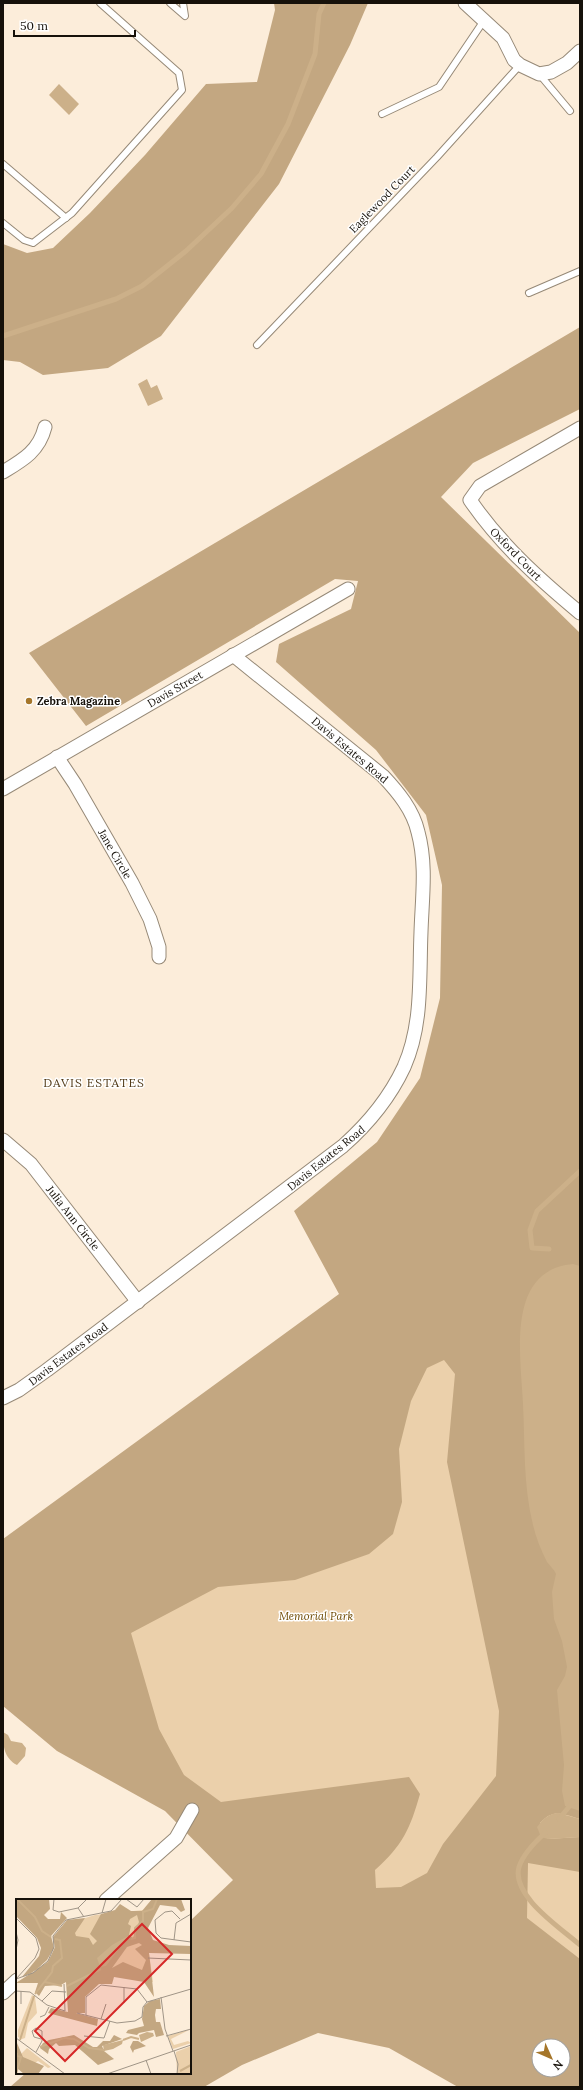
<svg xmlns="http://www.w3.org/2000/svg" width="583" height="2090" font-family="Lora,serif">
<style>
.green{fill:#ebd0ab;fill-rule:evenodd}
.forest{fill:#c3a781;fill-rule:evenodd}
.water{fill:#ccb089}
.lines{fill:none;stroke-linecap:round;stroke-linejoin:round}
.stream{stroke:#ccb089;stroke-width:5}
.lane-casing{stroke:#968977;stroke-width:8}
.street-casing{stroke:#968977;stroke-width:15}
.lane{stroke:#fff;stroke-width:6}
.street{stroke:#fff;stroke-width:13}
.poi-dot{fill:#a5762a;stroke:#fff;stroke-width:1.5}
.labels{text-anchor:middle;stroke-width:3;stroke-linejoin:round;paint-order:stroke}
.street-label{font-size:11px;fill:#16110a;stroke:#fff}
.poi-label{font-size:11px;font-weight:bold;fill:#16110a;stroke:#fff;text-anchor:start}
.park-label{font-size:11px;font-style:italic;fill:#6e4901;stroke:#fff}
.neighbourhood-label{font-size:12px;letter-spacing:1px;fill:#513a17;stroke:#fff}
.inset-river{fill:none;stroke:#ccb089;stroke-width:2}
.inset-road{fill:none;stroke:#a09587;stroke-width:1}
.view{fill:#d62828;fill-opacity:0.15;stroke:#d62828;stroke-width:2}
.inset-edge{fill:none;stroke:#16110a;stroke-width:2}
</style>
<rect width="100%" height="100%" fill="#fcedda"/>
<path class="green" d="M557,1150l23,661v276h-69l-195,-143 -313,-390zM539,2046h24v24h-24z"/>
<g class="forest">
<path d="M274,3h94l-18,42 -71,139 -118,152 -53,32 -65,7 -23,-13 -17,-2v-116l24,9 26,-5 37,-35 55,-58 61,-71 51,-2 18,-72z"/>
<path d="M580,327v82l-107,54 -32,34 139,136v1186c-18,-5 -26,-11 -40,4l8,16 32,-2v35l-52,-9 -1,55 53,41v128h-122l-69,-39 -71,-15 -76,32 -38,22h-194l16,-14h164v-152l43,-41 -68,-69 -108,-60 -54,-45v-167l336,-245 -45,-83 83,-69 43,-64 20,-80 2,-113 -16,-70 -50,-65 -100,-88 3,-18 72,-35 7,-28 -23,-2 -249,147 -57,-73zM444,1360l11,14 -8,88 52,249 -3,65 -53,68 -16,29 -26,14 -25,1 -1,-18c28,-25 35,-41 45,-76l-11,-17 -188,25 -37,-27 -25,-46 -28,-96 87,-46 77,-7 74,-26 24,-20 9,-32 -3,-53 12,-48 16,-33zM539,2046h24v24h-24z"/>
</g>
<g class="water">
<path d="M59,84l20,20 -10,11 -20,-20z"/>
<path d="M147,379l4,9 6,-3 6,14 -15,7 -10,-22z"/>
<path d="M573,1264l7,2v545l-15,-5 -3,-15 2,-26 -7,-75 8,-14 2,-9 -5,-26 -8,-22 -2,-27 4,-18c-2,-5 -6,-8 -9,-12 -6,-12 -11,-24 -14,-37 -10,-40 -8,-81 -10,-121 -2,-47 -18,-134 50,-140z"/>
<path d="M3,1732l5,3 3,6 11,2 4,5 -1,8 -8,9c-13,-7 -14,-19 -14,-33z"/>
<path d="M558,1813l22,6v18l-32,2 -7,-2 -4,-10c6,-8 11,-13 21,-14z"/>
</g>
<g class="lines">
<g class="stream">
<path d="M3,336l113,-37 26,-13 44,-35 46,-43 29,-34 27,-50 27,-70 4,-40 5,-11"/>
<path d="M549,1249l-17,-1 -2,-18 7,-19 43,-40"/>
<path d="M559,1819l14,-17"/>
<path d="M545,1833c-10,9 -22,21 -26,34 -8,29 42,61 61,78"/>
</g>
<g class="lane-casing">
<g id="lane">
<path d="M170,3l15,13 -2,-13"/>
<path d="M540,75l30,36"/>
<path d="M382,114l57,-27 46,-68"/>
<path d="M3,164l63,54"/>
<path d="M3,223l21,17 9,3 39,-30 110,-123 -3,-17 -79,-70"/>
<path d="M529,293l51,-22"/>
<path d="M257,345l180,-188 83,-92"/>
</g>
</g>
<g class="street-casing">
<g id="street">
<path d="M465,3l38,35 11,22 6,5 19,9 12,-2 16,-9 13,-12"/>
<path d="M580,428l-100,58 -10,14c30,44 69,79 110,113"/>
<path d="M3,472c20,-12 36,-21 42,-45"/>
<path d="M57,757l18,27 57,99 18,36 9,28v10"/>
<path d="M3,789l345,-200"/>
<path d="M3,1140l28,24 107,138"/>
<path d="M3,1398l16,-8 28,-20 296,-224c26,-23 46,-47 61,-79 19,-43 15,-89 17,-135 1,-33 6,-67 -3,-100 -5,-22 -20,-40 -35,-56l-150,-121"/>
<path d="M106,1900l70,-62 16,-28"/>
<path d="M3,1993l14,-13"/>
</g>
</g>
<use href="#lane" class="lane"/>
<use href="#street" class="street"/>
</g>
<circle class="poi-dot" cx="29" cy="701" r="4"/>
<g class="labels">
<g class="street-label">
<text transform="translate(382 199) rotate(-46)" y="4">Eaglewood Court</text>
<text transform="translate(516 554) rotate(46)" y="4">Oxford Court</text>
<text transform="translate(175 689) rotate(-30)" y="4">Davis Street</text>
<text transform="translate(350 750) rotate(40)" y="4">Davis Estates Road</text>
<text transform="translate(115 854) rotate(60)" y="4">Jane Circle</text>
<text transform="translate(326 1158) rotate(-39)" y="4">Davis Estates Road</text>
<text transform="translate(73 1218) rotate(52)" y="4">Julia Ann Circle</text>
<text transform="translate(68 1354) rotate(-37)" y="4">Davis Estates Road</text>
</g>
<g class="poi-label">
<text x="37" y="705">Zebra Magazine</text>
</g>
<g class="park-label">
<text x="316" y="1620">Memorial Park</text>
</g>
<g class="neighbourhood-label">
<text x="94" y="1087">DAVIS ESTATES</text>
</g>
</g>
<g transform="translate(16 1899)">
<rect width="175" height="175" fill="#fcedda"/>
<path d="M127,11l10,72 -58,-9 -79,10 25,-15 11,-12 3,-8 -2,-9 26,-19 16,-5zM16,96l3,2 2,16 -9,10 -3,15 -3,1 -4,-2v-7zM175,130l-20,10 3,6 14,-4 3,2 -18,6 -5,-13zM175,147v27l-14,1 -1,-22zM11,149l14,11 10,8 -3,1 -10,-7 -14,9 -8,-11z" fill="#ebd0ab"/>
<path d="M0,0h33l1,10 -6,6 4,4h12l1,-7 6,6 -16,18 3,12 -7,12 -13,12 -12,5 17,-21 2,-8 -4,-10 -21,-22zM136,0h29l4,11 -4,2 -5,-5 -16,-2 -12,23 5,12 16,5 22,1v8l-42,-1 5,44 -10,-15 -30,-5 -2,7h-13l-14,13v16h-9l22,6 -1,7 -49,-13 3,-5 17,4 -2,-30 -5,3 -16,1 -6,10 -4,-4 3,-9h-22l32,-21 7,-15 -2,-10 14,-17 18,-2 -10,15 1,3 13,2 4,7 4,-4 -7,-7 11,-20 14,-4 5,-6 11,7h11zM121,16l2,7 -6,16 -4,-3 2,-9 -3,-2 2,-5zM123,44l3,2 -7,4 11,11 -4,10 -19,-8 -11,6 15,-21zM144,100l1,10h-5l-1,6 1,7h4l4,13 -8,2 -2,-7 -15,3 -2,2 -11,-2 2,-3 16,-4 -2,-7 2,-13 6,-5zM58,136l19,12h4l6,-6h7l4,-6 8,4 -20,7 2,5 10,8 -16,6 -23,-20 -16,1 -3,-3 -7,6 -1,5 -8,-6 3,-5 6,-3zM117,142h5l8,5 -12,4 -1,3 -3,-6zM1,144l6,14 21,9 -6,8h-14l-7,-6z" fill="#c3a781" fill-rule="evenodd"/>
<path d="M112,37l3,4 -3,-1 -7,7 -15,20 -6,1 -3,-9 15,-13zM131,133l6,1 1,3 -13,6 -2,-7zM107,141l-1,4 -9,5 -9,2 -1,-6z" fill="#ccb089"/>
<path class="inset-river" d="M1,0l18,18 7,14 9,6M115,40l4,-1v-10l8,-7v-9l10,-3 4,-10M29,83l17,4M51,87l34,-17M19,95l17,-22 1,-6 9,-8 -2,-18 -5,-1M4,141l14,-44M107,141l8,-3 8,2M24,148l24,-9 10,1 15,9 16,2M164,172l11,-6M0,175l5,-17 -4,-1v-3"/>
<path class="inset-road" d="M38,0l-1,11 6,2 19,-4 6,9M110,0l11,8 7,-8M62,9l9,-9M86,14l4,-14M0,19l20,20 3,11 -4,9 -19,21M164,20l-8,-8 -7,1 -10,8 1,13 5,5 30,4M0,33l2,8 -2,10M158,41l2,-17 15,-9M132,59l43,2M0,80l17,-6 15,-12 6,-14 -1,-11 13,-16 45,-9 11,-12M0,92l14,1 17,13 18,6 -1,-27M5,92v13M145,98l4,32 8,22M26,102l10,-10 14,1M108,104v-16M61,114l40,10 18,-2 7,-4 1,-10 4,-5 44,-13M70,116v-18l15,-12 36,4 10,13M24,118l5,-2 4,-8M85,120l5,-15M68,137l20,2 6,-17M150,137l25,-7M0,139l49,36M158,152l4,13 -1,10M20,153l6,-11v-10l-6,-3 -4,3 2,6 7,2M130,161l5,14M91,175l84,-29"/>
<path class="view" d="M126,25l30,30 -107,107 -30,-30z"/>
<rect width="175" height="175" class="inset-edge"/>
</g>
<rect width="583" height="2090" fill="none" stroke="#16110a" stroke-width="8"/>
<g transform="translate(551 2058) rotate(135)"><circle r="19" fill="#ffffff" stroke="#a2a09d"/>
<path d="M0-3L7 15L0 10L-7 15Z" fill="#a5762a"/>
<text y="-6" font-size="11" font-weight="bold" text-anchor="middle" fill="#16110a">N</text>
</g>
<path d="M14 30v6h121v-6" fill="none" stroke="#16110a" stroke-width="2"/>
<text x="20" y="30" font-size="12" fill="#16110a" stroke="#ffffff" stroke-width="3" paint-order="stroke">50 m</text>
</svg>
